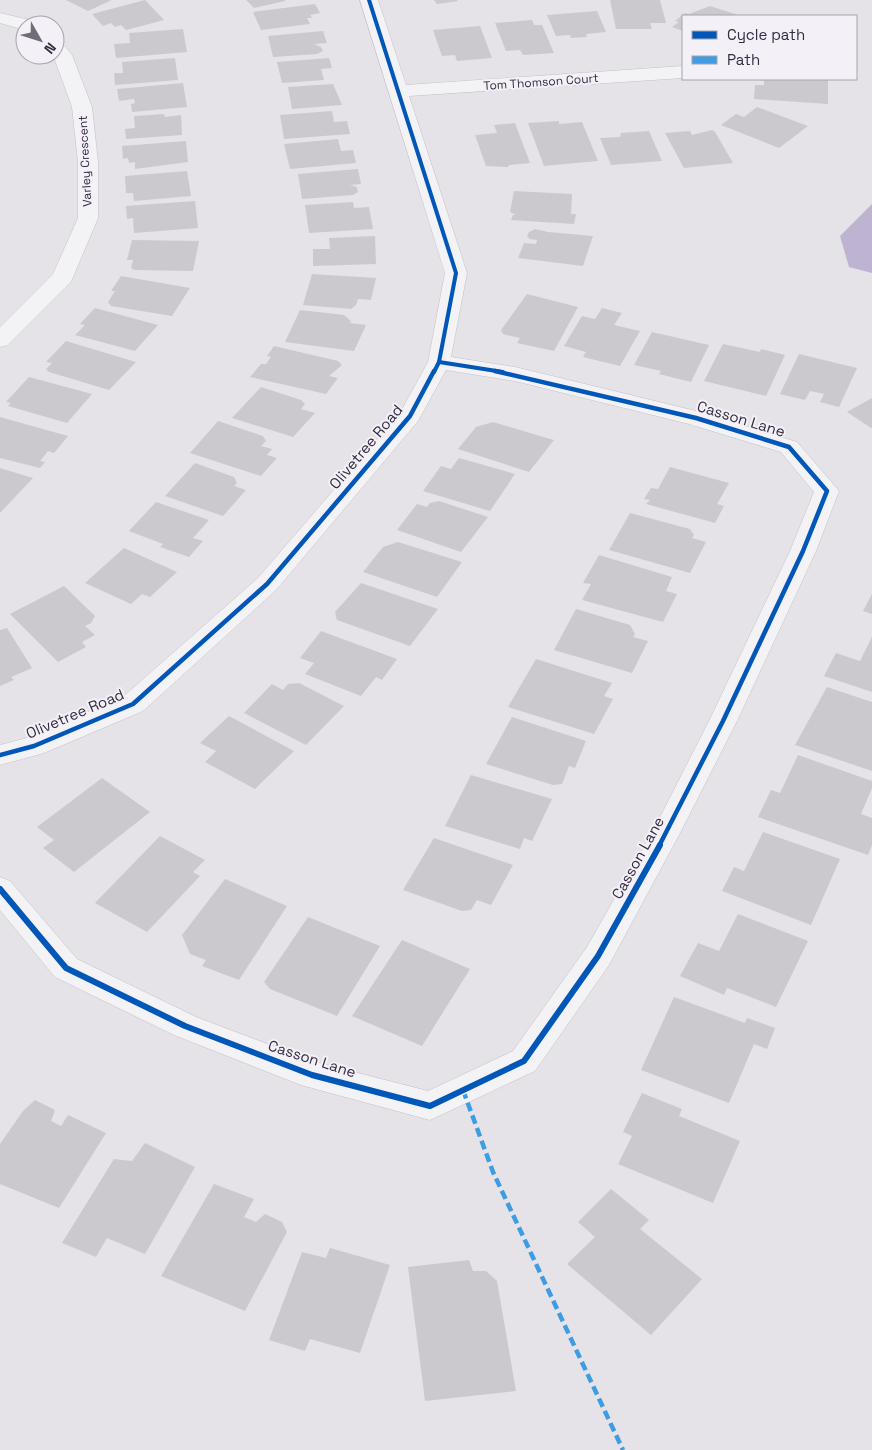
<svg xmlns="http://www.w3.org/2000/svg" width="872" height="1450" font-family="'Space Grotesk',sans-serif">
<style>
.water{fill:#beb3d0}
.building{fill:#ccc9ce}
.lines{fill:none;stroke-linecap:round;stroke-linejoin:round}
.minor-casing{stroke:#c3c1c5;stroke-width:1}
.minor{fill:#f3f2f5;fill-rule:evenodd}
.quiet{stroke:#3e9ce3;stroke-width:4.5;stroke-dasharray:9 4.5;stroke-linecap:butt}
.cycleway-far2-casing{stroke:#f3f1f7;stroke-width:6}
.cycleway-far1-casing{stroke:#f3f1f7;stroke-width:8}
.cycleway-casing{stroke:#f3f1f7;stroke-width:9}
.cycleway-far2{stroke:#0057b8;stroke-width:4}
.cycleway-far1{stroke:#0057b8;stroke-width:4.5}
.cycleway{stroke:#0057b8;stroke-width:6}
.labels{text-anchor:middle;stroke-width:4;stroke-linejoin:round;paint-order:stroke}
.far-street-label{font-size:12px;fill:#352b40;stroke:#f3f1f7}
.street-label{font-size:15px;fill:#352b40;stroke:#f3f1f7}
</style>
<rect width="100%" height="100%" fill="#e5e3e7"/>
<path class="water" d="M872,204v69l-23,-6 -9,-31z"/>
<g class="building">
<path d="M66,0h46l-24,11z"/>
<path d="M145,0l19,20 -38,10 -5,-5 -6,2 -4,-4 -8,3 -11,-12z"/>
<path d="M246,0h39v1l-31,7z"/>
<path d="M434,0h23l1,1 -21,3z"/>
<path d="M610,0h50l6,23h-16l2,6h-36z"/>
<path d="M315,4l5,9 -10,2 2,3h-5l3,6 -49,6 -8,-18z"/>
<path d="M710,6l31,10h-58v15l-11,-4 7,-5 -4,-1 10,-8 4,1z"/>
<path d="M597,11l9,21 -20,2 1,3 -16,1 -1,-3 -14,1 -9,-21z"/>
<path d="M532,20l2,5h8l12,28 -31,2 -3,-5 -14,1 -11,-28z"/>
<path d="M480,26l12,32 -35,3 -2,-6 -13,1 -9,-26z"/>
<path d="M183,29l4,23 -71,6 -2,-14 16,-1 -1,-10z"/>
<path d="M323,31l4,12 -13,1 7,3 2,4 -6,3 -44,3 -5,-21z"/>
<path d="M175,58l3,22 -63,5 -1,-12h9l-1,-11z"/>
<path d="M329,58l3,10 -11,1 3,11 -42,3 -5,-21z"/>
<path d="M758,79h70v25l-74,-5 1,-14h9v-4z"/>
<path d="M183,83l4,24 -55,5 -1,-8 4,-1 -1,-4 -15,2 -2,-12z"/>
<path d="M333,84l9,21 -50,4 -4,-22z"/>
<path d="M757,107l51,19 -29,22 -58,-23 15,-11 8,3z"/>
<path d="M332,111l2,11 13,-1 3,13 -66,5 -4,-24z"/>
<path d="M164,114l1,3 16,-2 1,20 -56,4 -1,-10 10,-1 -1,-12z"/>
<path d="M559,121v3l23,-2 16,39 -54,5 -16,-43z"/>
<path d="M515,123l15,40 -21,2 -1,2 -22,-1 -11,-31 22,-2 -3,-8z"/>
<path d="M712,130l3,2 18,31 -49,5 -19,-35 25,-2 2,4z"/>
<path d="M649,131l13,30 -51,4 -11,-27 20,-1 1,-4z"/>
<path d="M338,139l3,12 12,-1 3,13 -66,6 -6,-25z"/>
<path d="M186,141l2,21 -53,7v-7l-6,1 -1,-5 -5,1 -1,-13z"/>
<path d="M358,169l3,15 -11,1 7,2 1,5 -5,3 -51,4 -4,-25z"/>
<path d="M187,171l4,25 -57,5 -1,-8h-7l-1,-17z"/>
<path d="M514,191l58,3 -1,20h5l-2,10 -63,-4 2,-5h3l-6,-3z"/>
<path d="M195,201l3,27 -64,5 -1,-15 -6,1 -1,-13z"/>
<path d="M353,202l1,6 15,-1 4,22 -64,4 -4,-28z"/>
<path d="M535,229l13,3 45,4 -10,30 -65,-8 6,-15 12,1 1,-4 -7,-1 -3,-3 2,-4z"/>
<path d="M375,236l1,28 -63,2v-17h17l-1,-11z"/>
<path d="M132,240l67,1 -6,30 -58,-1 -4,-2 2,-8h-6z"/>
<path d="M312,274l64,4 -5,22 -13,-1 -2,6 -5,4 -48,-4z"/>
<path d="M121,276l69,12 -18,28 -61,-10 -3,-4 7,-11h-4z"/>
<path d="M527,294l51,13 -24,44 -37,-8 3,-5 -17,-4 -2,-4z"/>
<path d="M95,308l63,17 -23,26 -60,-16 10,-10 -5,-1z"/>
<path d="M602,308l20,5 -8,12 26,6 -20,35 -37,-9 3,-5 -22,-6 18,-30 13,3z"/>
<path d="M300,310l44,5 7,6 -1,2 16,2 -12,26 -69,-9z"/>
<path d="M652,332l57,13 -18,37 -32,-8 2,-3 -27,-6z"/>
<path d="M66,341l70,21 -27,28 -60,-18 -3,-3 6,-6 -6,-1z"/>
<path d="M723,344l37,8 1,-3 24,6 -19,41 -62,-15z"/>
<path d="M274,346l64,15 4,4 -13,11 9,2 -12,16 -76,-17 11,-13h5l5,-7 -4,-1z"/>
<path d="M799,354l58,14 -18,39 -19,-5 4,-8 -14,-3 -5,9 -25,-6z"/>
<path d="M29,377l63,17 -25,29 -59,-17 3,-3 -5,-1z"/>
<path d="M261,387l40,13 4,4 -4,5 14,4 -22,24 -61,-19z"/>
<path d="M872,398v29l-1,1 -24,-16z"/>
<path d="M0,417l68,19 -14,17 -6,-2 -8,10 5,1 -5,6 -40,-10z"/>
<path d="M218,421l45,15 3,5 -5,5 11,3 -5,6 10,3 -16,18 -71,-23z"/>
<path d="M493,422l61,18 -25,32 -71,-23 18,-22z"/>
<path d="M459,458l56,16 -25,37 -67,-20 18,-25 10,3z"/>
<path d="M195,463l39,14 3,6 -3,3 12,4 -23,26 -58,-20z"/>
<path d="M670,467l59,16 -12,21 7,2 -9,17 -69,-19 4,-4 -6,-1 7,-11 7,1z"/>
<path d="M0,468l33,10 -33,35z"/>
<path d="M439,501l49,16 -27,35 -64,-22 20,-26 10,3 3,-4z"/>
<path d="M156,502l53,18 -16,18 10,3 -14,16 -29,-10 3,-3 -34,-13z"/>
<path d="M630,513l60,16 4,6 -2,3 14,4 -16,31 -81,-23z"/>
<path d="M398,542l64,20 -25,35 -74,-25 20,-25z"/>
<path d="M124,548l53,24 -27,25 -8,-3 -11,10 -46,-21z"/>
<path d="M599,555l73,22 -6,14 11,3 -14,28 -81,-22 9,-16 -8,-1z"/>
<path d="M361,583l77,26 -28,37 -73,-26 -2,-8z"/>
<path d="M64,586l31,30 -4,7 -6,3 10,9 -13,7 4,5 -28,15 -48,-48z"/>
<path d="M872,594v20l-9,-3z"/>
<path d="M576,609l54,16 5,9 -2,3 15,4 -16,32 -78,-23z"/>
<path d="M7,628l25,40 -21,9 3,3 -14,6v-56z"/>
<path d="M321,631l76,28 -15,21 -6,-3 -15,19 -56,-22 9,-11 -14,-5z"/>
<path d="M872,637v55l-48,-16 12,-23 24,8z"/>
<path d="M536,659l76,24 -8,13 9,3 -19,35 -86,-27z"/>
<path d="M299,683l45,23 -38,39 -62,-32 28,-29 11,6 5,-6z"/>
<path d="M827,687l45,15v69l-77,-26z"/>
<path d="M229,716l65,35 -39,38 -50,-27 11,-11 -16,-8z"/>
<path d="M512,717l74,24 -11,27 -6,-2 -7,18 -9,1 -67,-21z"/>
<path d="M798,755l74,26v7l-11,26 11,4v27l-4,10 -110,-38 13,-27 9,3z"/>
<path d="M471,775l81,24 -20,42 -8,-3 -4,11 -75,-23z"/>
<path d="M102,778l48,34 -76,60 -31,-24 11,-8 -17,-13z"/>
<path d="M763,832l77,27 -29,66 -89,-34 12,-24 10,4z"/>
<path d="M160,836l45,24 -12,12 7,4 -53,56 -52,-29z"/>
<path d="M434,838l79,27 -22,40 -14,-5 -6,10 -9,1 -59,-21z"/>
<path d="M225,879l62,27 -48,74 -37,-14 4,-6 -16,-6 -8,-19z"/>
<path d="M738,914l70,27 -32,66 -49,-19 -3,7 -44,-19 18,-33 21,8z"/>
<path d="M308,917l72,29 -43,70 -67,-27 -6,-7z"/>
<path d="M402,940l68,29 -48,77 -70,-30z"/>
<path d="M674,997l71,26 2,-5 28,10 -8,21 -13,-5 -25,59 -88,-33z"/>
<path d="M642,1093l40,16 -3,7 61,25 -27,62 -95,-39 14,-28 -9,-4z"/>
<path d="M35,1100l20,10 -4,11 10,5 7,-11 38,18 -47,75 -59,-24v-40l23,-33z"/>
<path d="M145,1143l50,24 -50,87 -38,-16 -11,19 -34,-14 52,-84 18,2z"/>
<path d="M214,1184l40,15 -10,18 12,5 9,-8 17,8 5,10 -42,79 -84,-35z"/>
<path d="M611,1189l38,31 -9,9 62,50 -51,56 -84,-71 28,-27 -17,-15z"/>
<path d="M330,1248l60,17 -30,88 -50,-14 -5,12 -36,-11 33,-88 24,6z"/>
<path d="M469,1260l4,11h13l11,10 19,110 -91,10 -17,-134z"/>
</g>
<g class="lines">
<g class="minor-casing">
<g id="minor">
<path d="M360,0h18l28,85 277,-19v12l-274,18 58,177 -16,84 64,10 181,44 101,31 42,49 -23,60 -79,170 -58,114 -70,130 -74,106 -105,49 -129,-35 -127,-50 -119,-58 -55,-67v-33l10,4 67,78 119,58 119,45 113,29 85,-40 74,-104 66,-116 56,-110 81,-170 24,-59 -33,-40 -92,-28 -174,-43 -69,-11 -28,51 -142,169 -133,121 -99,42 -44,12v-20l27,-7 96,-41 135,-119 142,-165 28,-51 17,-89z"/>
<path d="M0,13l34,8 3,4h-12v5l-25,-7z"/>
<path d="M55,41l7,2 10,12 20,52 6,55v56l-27,64 -63,63 -8,2v-20l53,-53 25,-56v-56l-6,-55 -19,-52h2z"/>
</g>
</g>
<use href="#minor" class="minor"/>
<path class="quiet" d="M463,1090l30,82 130,278"/>
<g class="cycleway-far2-casing">
<g id="cycleway-far2">
<path d="M369,0l87,273 -17,89 -5,10"/>
<path d="M439,362l64,10"/>
</g>
</g>
<g class="cycleway-far1-casing">
<g id="cycleway-far1">
<path d="M495,371l201,47 93,29 38,44 -24,60 -80,170 -64,125"/>
<path d="M0,755l34,-9 99,-42 134,-120 143,-168 24,-45"/>
</g>
</g>
<g class="cycleway-casing">
<path id="cycleway" d="M0,889l66,79 119,58 127,49 118,31 94,-45 74,-105 62,-111"/>
</g>
<use href="#cycleway-far2" class="cycleway-far2"/>
<use href="#cycleway-far1" class="cycleway-far1"/>
<use href="#cycleway" class="cycleway"/>
</g>
<g class="labels">
<g class="far-street-label">
<text transform="translate(541 82) rotate(-4)" y="4">Tom Thomson Court</text>
<text transform="translate(85 161) rotate(-93)" y="4">Varley Crescent</text>
</g>
<g class="street-label">
<text transform="translate(741 419) rotate(17)" y="5">Casson Lane</text>
<text transform="translate(366 447) rotate(-50)" y="5">Olivetree Road</text>
<text transform="translate(75 714) rotate(-23)" y="5">Olivetree Road</text>
<text transform="translate(638 858) rotate(-61)" y="5">Casson Lane</text>
<text transform="translate(312 1059) rotate(18)" y="5">Casson Lane</text>
</g>
</g>
<rect x="682" y="15" width="175" height="65" fill="#f3f1f7" stroke="#a7a2ae"/>
<rect x="692" y="31" width="25" height="8" fill="#0057b8" stroke="#a7a2ae"/>
<text x="727" y="40" font-size="15" fill="#352b40">Cycle path</text>
<rect x="692" y="56" width="25" height="8" fill="#3e9ce3" stroke="#a7a2ae"/>
<text x="727" y="65" font-size="15" fill="#352b40">Path</text>
<g transform="translate(40 40) rotate(129)"><circle r="24" fill="#f3f1f7" stroke="#a7a2ae"/>
<path d="M0-4L9 19L0 12L-9 19Z" fill="#736b7a"/>
<text y="-8" font-size="14" font-weight="bold" text-anchor="middle" fill="#352b40">N</text>
</g>
</svg>
